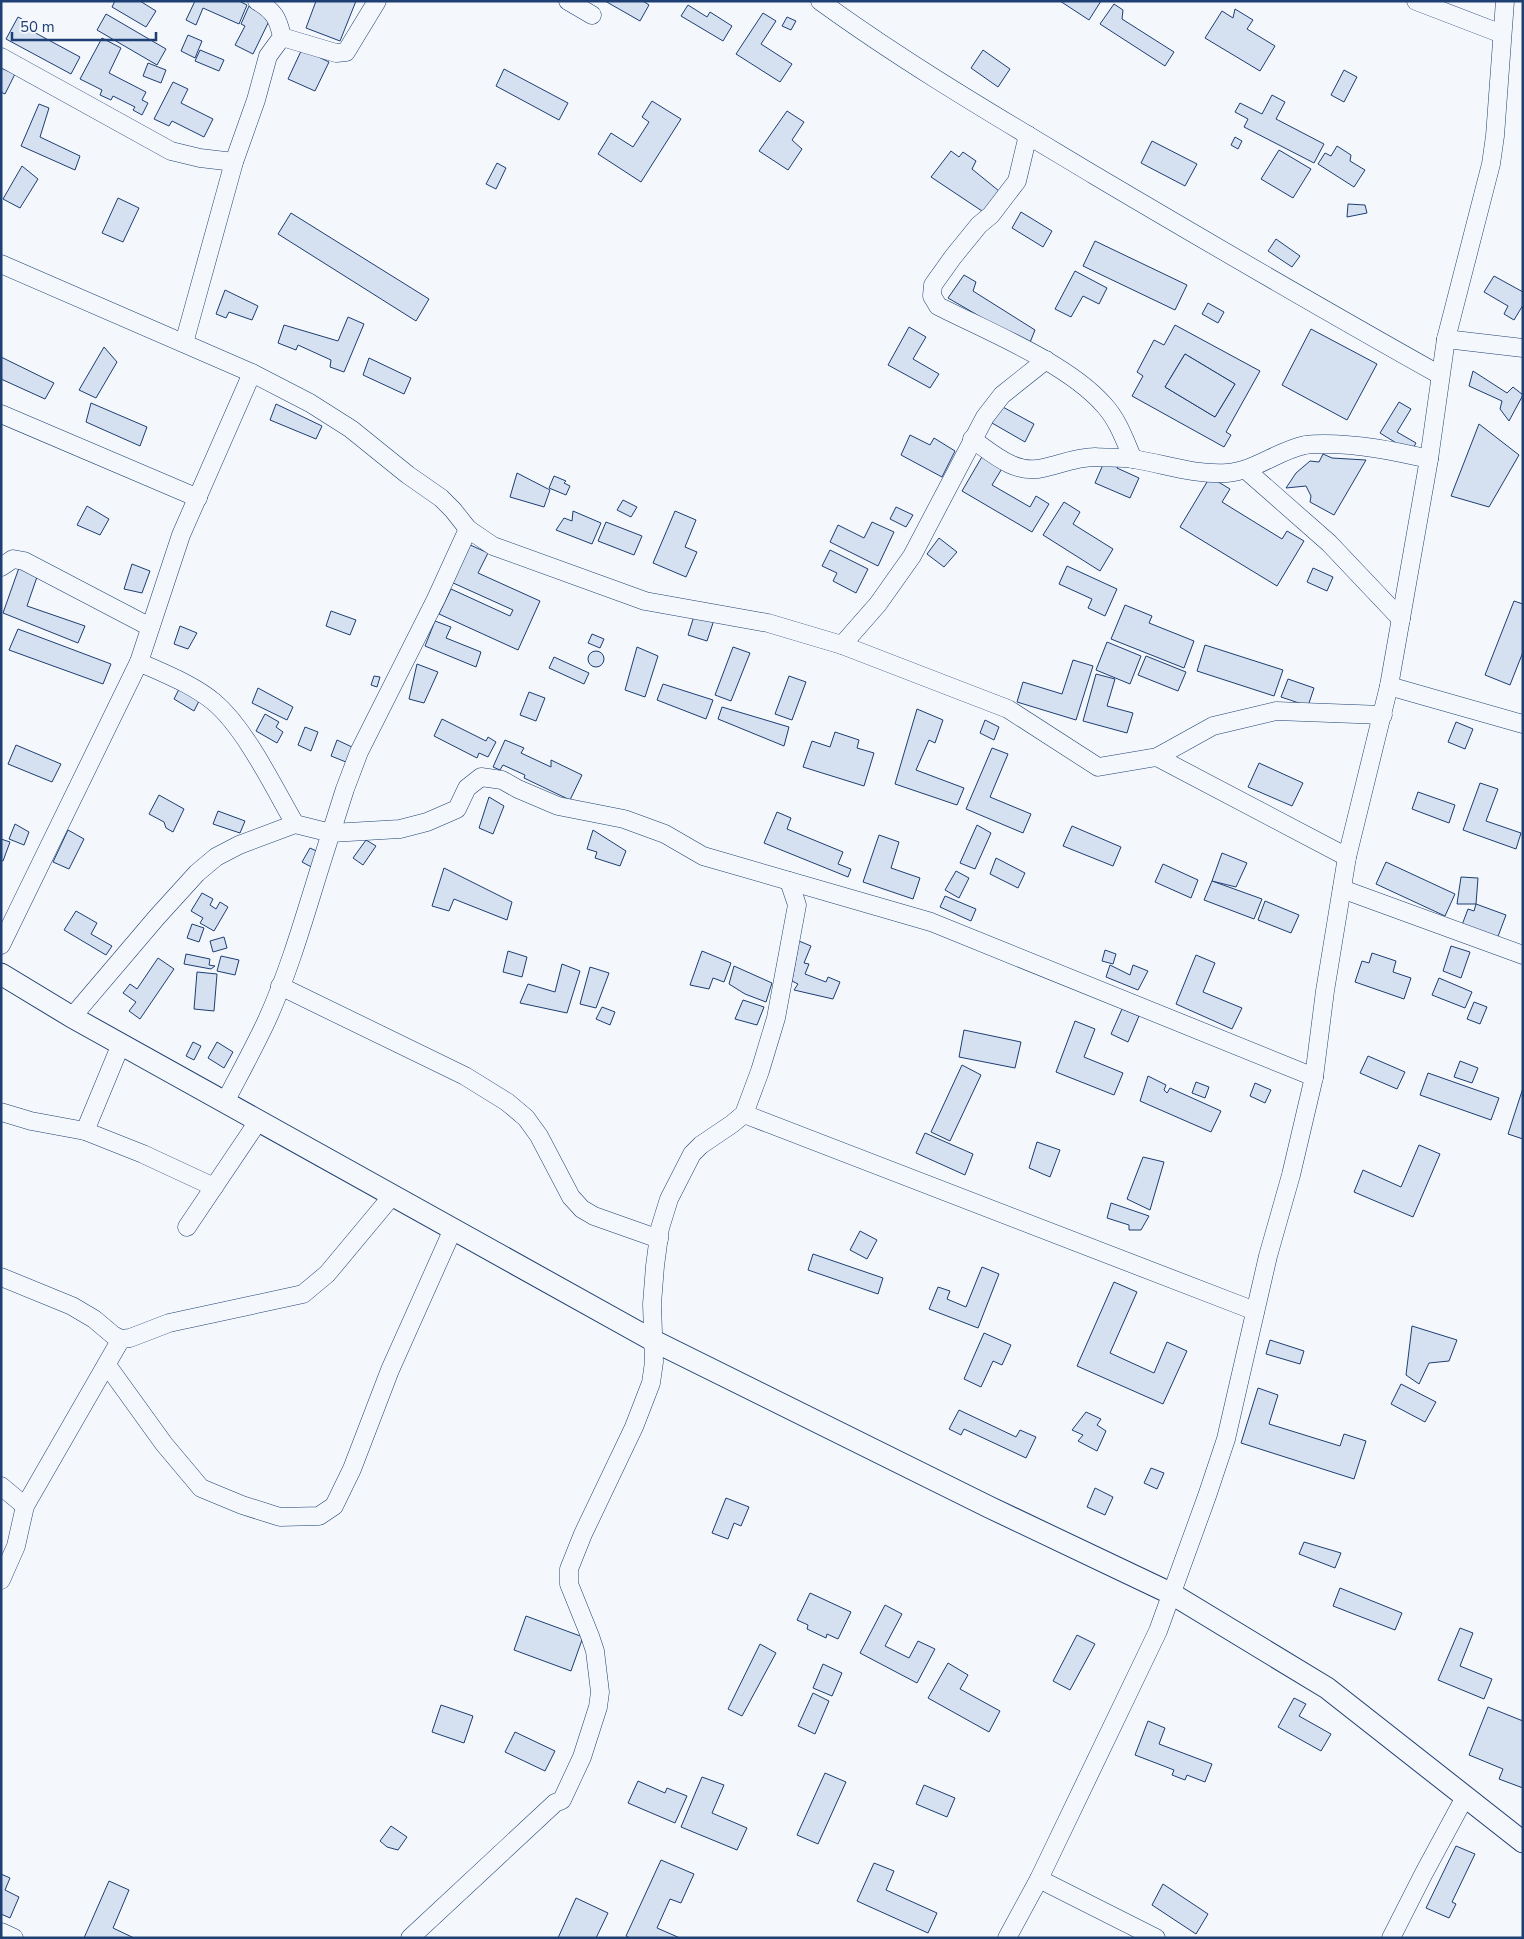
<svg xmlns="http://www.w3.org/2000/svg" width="1524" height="1939" font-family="'Nunito Sans',sans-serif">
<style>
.building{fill:#d5e0f0;stroke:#1d3f73;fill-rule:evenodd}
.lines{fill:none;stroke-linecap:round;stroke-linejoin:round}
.minor-casing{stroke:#1d3f73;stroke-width:19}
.tertiary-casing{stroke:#1d3f73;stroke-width:23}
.minor{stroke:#f4f7fb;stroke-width:18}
.tertiary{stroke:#f4f7fb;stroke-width:21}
</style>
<rect width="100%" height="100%" fill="#f4f7fb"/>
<g class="building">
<path d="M115,1h25l16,10 -10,16 -34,-20z"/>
<path d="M195,1h44l8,4 -8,19 -36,-16 -7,17 -10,-5z"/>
<path d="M316,1h40l-16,40 -34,-13z"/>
<path d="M605,1h38l6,4 -9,16z"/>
<path d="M1060,1h41l-12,19z"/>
<path d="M1114,4l9,6 -1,9 52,33 -9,14 -65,-42z"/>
<path d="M688,5l19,12 3,-5 22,14 -9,15 -42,-25z"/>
<path d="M249,6l22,11 -18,37 -18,-9 10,-19 -4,-2z"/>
<path d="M1235,9l18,11 -6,9 28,17 -15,25 -55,-33 17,-27 11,7z"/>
<path d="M763,13l13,8 -15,23 31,20 -12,18 -44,-28z"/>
<path d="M106,14l60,35 -9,16 -60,-35z"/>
<path d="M18,17l15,8 -3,5 50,27 -9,17 -65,-35z"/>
<path d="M787,17l9,4 -5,9 -9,-4z"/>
<path d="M188,35l14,6 -7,17 -14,-7z"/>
<path d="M102,38l19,10 -12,25 37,19 -4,8 6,3 -6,12 -9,-5 2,-3 -22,-11 -2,4 -11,-5 2,-5 -22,-11z"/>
<path d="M302,49l27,13 -14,29 -27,-12z"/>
<path d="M200,50l24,10 -5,11 -24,-10z"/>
<path d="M983,50l27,19 -12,18 -27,-19z"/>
<path d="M148,63l18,7 -5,13 -18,-7z"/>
<path d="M1,68l14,6 -10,20 -4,-2z"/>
<path d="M504,69l64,34 -9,17 -63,-34z"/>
<path d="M1344,70l13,7 -13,25 -13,-7z"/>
<path d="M173,82l15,7 -7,14 32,16 -9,18 -32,-16 -3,5 -15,-7z"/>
<path d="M1272,95l13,7 -9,17 48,25 -10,19 -70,-36 4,-8 -13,-7 5,-9 22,11z"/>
<path d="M652,101l29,18 -40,63 -43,-28 13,-21 22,14 16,-25 -7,-5z"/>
<path d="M39,104l10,4 -9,29 40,19 -5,14 -54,-24z"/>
<path d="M787,111l17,11 -12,18 10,9 -14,21 -29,-19z"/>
<path d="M1235,137l7,4 -4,8 -7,-4z"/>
<path d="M1152,141l45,23 -12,22 -44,-23z"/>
<path d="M1337,146l14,9 -1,6 15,9 -11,17 -36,-23 7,-11 6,3z"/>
<path d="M1279,150l32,19 -18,29 -32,-19z"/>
<path d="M951,151l8,6 4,-5 13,9 -4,8 27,22 -14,22 -54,-36z"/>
<path d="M497,163l9,5 -10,21 -10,-5z"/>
<path d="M22,166l16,13 -18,29 -17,-9z"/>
<path d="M118,198l21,10 -16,34 -21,-9z"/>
<path d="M1348,204l17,1 2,8 -20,4z"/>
<path d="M1021,212l31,19 -9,16 -31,-19z"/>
<path d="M291,213l138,86 -13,22 -138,-87z"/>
<path d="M1276,239l24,17 -8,11 -24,-16z"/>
<path d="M1095,241l92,44 -12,25 -92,-44z"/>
<path d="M1075,271l32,17 -8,16 -16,-8 -12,21 -16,-8z"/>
<path d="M964,275l12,7 -3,9 62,39 -6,15 -81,-47z"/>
<path d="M1494,276l29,16v13l-9,15 -10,-6 4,-8 -24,-14z"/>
<path d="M225,290l33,16 -6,14 -23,-8 -3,6 -10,-4z"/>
<path d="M1208,303l16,9 -6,11 -16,-9z"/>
<path d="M348,317l16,7 -20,48 -14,-5 1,-7 -33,-15 -2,5 -18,-7 6,-18 54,16z"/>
<path d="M1175,325l85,46 -34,61 5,3 -7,12 -92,-51 11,-20 -6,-4 17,-32 10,5zM1185,354l50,30 -20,33 -50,-30z"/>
<path d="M909,327l17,10 -13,22 26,15 -9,14 -42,-23z"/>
<path d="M1311,329l66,35 -30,56 -65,-35z"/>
<path d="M104,347l13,15 -21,36 -17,-8z"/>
<path d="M1185,354l50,30 -20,33 -50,-30z"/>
<path d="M1,357l53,26 -9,16 -44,-20z"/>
<path d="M369,358l42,20 -7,16 -41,-19z"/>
<path d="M1473,371l34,22 6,-6 10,8 -14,26 -9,-12 2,-8 -33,-15z"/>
<path d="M1399,402l12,7 -14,23 19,11 -5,9 -31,-19z"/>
<path d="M91,403l56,24 -7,19 -54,-24z"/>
<path d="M276,404l46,22 -6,13 -46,-19z"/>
<path d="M1001,406l33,18 -9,18 -33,-19z"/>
<path d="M1479,424l40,31 -30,52 -38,-11z"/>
<path d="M910,435l20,10 4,-7 21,13 -13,26 -41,-22z"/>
<path d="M1323,454l9,4 34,2 -32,55 -24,-13 1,-6 -5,-10 -20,2 10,-15 14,-12 9,1z"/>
<path d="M983,455l20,12 -11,18 38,22 6,-11 13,8 -17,28 -70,-41z"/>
<path d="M1105,460l13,6 -1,2 22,10 -9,20 -35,-15z"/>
<path d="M517,473l33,17 -6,17 -34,-10z"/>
<path d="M554,476l12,5 -2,2 6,3 -4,9 -17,-7z"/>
<path d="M1210,477l20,12 -8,13 60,37 5,-8 17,10 -27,45 -97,-59z"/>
<path d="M623,500l14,7 -6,10 -14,-7z"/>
<path d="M1064,502l16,10 -7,12 40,25 -13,22 -57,-36z"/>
<path d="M87,506l22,13 -9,16 -23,-10z"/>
<path d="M896,507l17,8 -7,12 -16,-8z"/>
<path d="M573,511l28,12 -9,21 -36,-14 8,-12 8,3z"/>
<path d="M675,511l21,9 -11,27 12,5 -11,25 -33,-14z"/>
<path d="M606,522l36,14 -8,19 -36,-14z"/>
<path d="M872,522l22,10 -16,34 -48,-24 8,-17 26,13z"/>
<path d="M939,538l18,14 -13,15 -17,-13z"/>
<path d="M468,544l20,9 -10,20 62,28 -22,49 -79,-36 12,-25 59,27 3,-6 -62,-28z"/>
<path d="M830,550l38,19 -12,24 -23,-12 4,-8 -15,-7z"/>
<path d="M132,564l18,7 -8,22 -18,-4z"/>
<path d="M20,565l17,12 -10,29 58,20 -7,17 -75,-30z"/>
<path d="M1067,566l50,23 -12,27 -17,-8 4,-9 -33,-15z"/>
<path d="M1313,568l20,9 -6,14 -20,-9z"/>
<path d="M1514,601l9,3v48l-13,33 -25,-10z"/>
<path d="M1125,605l27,11 -3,7 45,18 -10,27 -73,-29z"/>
<path d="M331,611l25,9 -6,15 -24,-9z"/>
<path d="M695,613l19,7 -7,21 -19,-6z"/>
<path d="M435,621l16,6 -5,11 35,14 -5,15 -51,-21z"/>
<path d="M180,626l17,7 -9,16 -14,-5z"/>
<path d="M18,629l93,35 -8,20 -94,-34z"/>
<path d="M592,634l12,5 -4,9 -12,-5z"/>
<path d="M1107,642l34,14 -11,28 -34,-14z"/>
<path d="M1205,645l78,25 -9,26 -77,-25z"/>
<path d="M637,647l21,9 -13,41 -20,-7z"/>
<path d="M733,647l17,6 -19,48 -16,-6z"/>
<circle cx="596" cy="659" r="8"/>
<path d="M1146,656l40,16 -8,19 -40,-16z"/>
<path d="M554,657l35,16 -5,11 -35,-16z"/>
<path d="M1073,660l20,6 -17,54 -59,-18 6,-20 39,12z"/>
<path d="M417,664l21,8 -14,31 -15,-4z"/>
<path d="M1096,674l19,5 -8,27 26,7 -6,20 -44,-12z"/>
<path d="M374,676l6,1 -3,10 -6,-2z"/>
<path d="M789,676l17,6 -14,38 -17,-6z"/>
<path d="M1288,679l26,9 -6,18 -27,-9z"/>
<path d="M663,684l50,16 -7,19 -49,-19z"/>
<path d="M180,687l21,10 -7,14 -20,-12z"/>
<path d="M258,688l35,19 -6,13 -35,-17z"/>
<path d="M529,692l16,6 -9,23 -16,-6z"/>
<path d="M722,707l67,20 -5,19 -66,-27z"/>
<path d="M917,709l26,11 -8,23 -6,-3 -13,30 48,18 -7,17 -62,-21z"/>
<path d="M265,714l14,8 -3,5 7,5 -6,11 -21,-12z"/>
<path d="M442,719l44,22 2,-4 8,5 -8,15 -9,-4 -2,5 -43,-22z"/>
<path d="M985,720l14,7 -5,13 -14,-7z"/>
<path d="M1456,722l17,7 -8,20 -17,-7z"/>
<path d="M305,727l13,5 -7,19 -13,-6z"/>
<path d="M835,732l24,8 -2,8 17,5 -10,33 -61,-19 9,-26 18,6z"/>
<path d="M337,740l15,7 -6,15 -15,-6z"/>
<path d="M505,740l19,8 -3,5 30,14v-7l31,15 -12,25 -46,-22 1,-3 -22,-10 -3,5 -7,-3z"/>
<path d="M16,745l45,19 -9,18 -44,-18z"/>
<path d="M992,748l16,6 -18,43 41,17 -8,19 -57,-24z"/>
<path d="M1259,763l44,20 -11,23 -44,-19z"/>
<path d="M1480,783l18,6 -12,32 35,12 -5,16 -53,-19z"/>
<path d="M1418,792l37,13 -6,18 -37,-14z"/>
<path d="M159,795l25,14 -11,23 -7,-4 -2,-6 -15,-8z"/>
<path d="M489,797l15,9 -11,28 -14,-6z"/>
<path d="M218,811l27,10 -5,12 -27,-9z"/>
<path d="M777,812l14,6 -4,11 56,23 -5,12 13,5 -3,8 -84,-34z"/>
<path d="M15,824l14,8 -5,13 -15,-6z"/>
<path d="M977,825l14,8 -16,36 -15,-6z"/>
<path d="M1072,826l49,21 -8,19 -50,-20z"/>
<path d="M68,830l16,9 -15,30 -16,-7z"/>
<path d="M593,830l33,21 -6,15 -25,-8 2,-6 -10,-3z"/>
<path d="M879,835l20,7 -8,26 29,10 -7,21 -50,-17z"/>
<path d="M1,839l9,3 -7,19 -2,-1z"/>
<path d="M366,840l10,6 -13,19 -10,-7z"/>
<path d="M310,848l13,6 -8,15 -13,-7z"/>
<path d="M1222,853l25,10 -11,24 -24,-6z"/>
<path d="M996,858l29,15 -7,15 -28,-14z"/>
<path d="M1386,862l69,32 -10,22 -69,-32z"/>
<path d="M1163,864l35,16 -7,18 -36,-16z"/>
<path d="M444,868l68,34 -5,18 -53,-21 -5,12 -17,-5z"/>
<path d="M956,871l13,7 -10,20 -14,-8z"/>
<path d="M1461,877l17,1 -2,26h-19z"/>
<path d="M1212,881l50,18 -8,20 -50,-19z"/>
<path d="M202,893l11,6 -3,6 6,4 4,-7 8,5 -14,24 -14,-8 3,-5 -12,-7z"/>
<path d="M945,896l31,13 -5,12 -31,-14z"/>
<path d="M1265,901l34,14 -8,18 -33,-13z"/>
<path d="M1476,904l30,11 -9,24 -35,-14 6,-16 6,2z"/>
<path d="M76,911l21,12 -6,11 21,12 -6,9 -42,-25z"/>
<path d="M192,924l12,4 -5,14 -12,-4z"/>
<path d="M224,937l3,11 -14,4 -3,-11z"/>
<path d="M799,941l12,5 -7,17 5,1 -4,10 21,8 2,-5 12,5 -7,17 -39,-9 4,-6 -6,-3z"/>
<path d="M1451,946l19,6 -9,26 -18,-7z"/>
<path d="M1105,950l11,4 -3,10 -11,-3z"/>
<path d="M508,951l19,6 -5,20 -19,-5z"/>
<path d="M702,951l29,12 -7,19 -11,-4 -4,11 -19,-4z"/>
<path d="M1372,953l24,8 -3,11 18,6 -7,21 -49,-17 7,-21 7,2z"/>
<path d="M186,954l24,5 -1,6 6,1 -4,3 -27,-5z"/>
<path d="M1196,955l19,8 -12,29 39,16 -10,21 -56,-25z"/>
<path d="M221,956l18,4 -4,15 -18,-4z"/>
<path d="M158,958l16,11 -34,50 -11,-8 7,-9 -13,-9 7,-9 7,5z"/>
<path d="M562,964l18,7 -13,42 -47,-10 8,-19 27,8z"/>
<path d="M1110,965l20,10 3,-10 15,6 -10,19 -32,-13z"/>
<path d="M734,966l38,17 -6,19 -21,-8 -16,-10z"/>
<path d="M590,967l19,6 -13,35 -16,-4z"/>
<path d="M197,972l20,2 -3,37 -20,-2z"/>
<path d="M1439,978l33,14 -7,16 -33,-13z"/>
<path d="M743,1000l21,7 -7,18 -22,-6z"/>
<path d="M1474,1002l13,5 -7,17 -13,-5z"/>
<path d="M602,1007l13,5 -5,13 -14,-6z"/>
<path d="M1122,1009l17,7 -11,26 -17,-8z"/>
<path d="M1075,1021l20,8 -11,28 39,16 -9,22 -58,-23z"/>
<path d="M964,1030l57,12 -6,26 -56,-11z"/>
<path d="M193,1042l8,4 -7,14 -8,-4z"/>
<path d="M217,1042l16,10 -9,16 -16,-10z"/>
<path d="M1368,1056l37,16 -8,17 -37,-16z"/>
<path d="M1460,1061l18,7 -6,15 -18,-6z"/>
<path d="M962,1065l19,10 -31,66 -19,-9z"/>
<path d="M1428,1073l71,25 -8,22 -71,-25z"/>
<path d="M1148,1076l18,9 -2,5 3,3 3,-5 51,23 -10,21 -71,-31z"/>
<path d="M1196,1082l13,5 -4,11 -13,-5z"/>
<path d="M1255,1083l16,7 -6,13 -15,-7z"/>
<path d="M1523,1088v51l-15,-5z"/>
<path d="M925,1133l48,21 -8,21 -49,-22z"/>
<path d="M1037,1142l23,8 -10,27 -21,-9z"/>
<path d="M1419,1145l21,9 -27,63 -59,-25 9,-22 38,17z"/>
<path d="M1143,1157l21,5 -14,48 -23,-11z"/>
<path d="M1111,1203l38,13 -8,14h-12v-5l-22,-7z"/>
<path d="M860,1231l17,9 -10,19 -17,-9z"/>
<path d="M813,1254l70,24 -5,16 -70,-24z"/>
<path d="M982,1267l17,7 -21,54 -49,-19 9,-22 12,4 -3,8 19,8z"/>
<path d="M1114,1282l23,10 -27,61 44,20 13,-31 20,9 -24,53 -86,-38z"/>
<path d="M1412,1326l45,14 -8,21 -20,2 -10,21 -13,-9z"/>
<path d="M984,1333l27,12 -9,20 -9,-4 -12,26 -17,-8z"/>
<path d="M1270,1340l34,11 -4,13 -34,-10z"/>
<path d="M1401,1384l35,18 -11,20 -34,-18z"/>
<path d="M1258,1388l20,7 -9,29 71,22 4,-12 22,7 -12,38 -113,-36z"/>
<path d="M959,1410l57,27 4,-7 16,7 -10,21 -62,-29 -3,6 -12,-6z"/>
<path d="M1086,1412l15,7 -4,6 9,6 -9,20 -19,-10 5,-6 -11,-5z"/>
<path d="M1151,1468l13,5 -7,16 -13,-6z"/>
<path d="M1095,1488l18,9 -8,18 -18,-8z"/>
<path d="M726,1498l23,9 -8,19 -7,-3 -6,16 -16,-6z"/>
<path d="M1304,1542l37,11 -6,15 -36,-14z"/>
<path d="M1340,1588l62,25 -7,17 -62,-24z"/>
<path d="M810,1593l41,19 -13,27 -11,-5 -1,4 -19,-9 1,-4 -11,-5z"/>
<path d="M885,1605l17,9 -17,32 24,12 9,-17 17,8 -18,34 -57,-30z"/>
<path d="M526,1616l57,21 -12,34 -57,-21z"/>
<path d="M1460,1628l13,5 -13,33 32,13 -8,20 -46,-19z"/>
<path d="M1077,1635l18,9 -25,46 -17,-9z"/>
<path d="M760,1644l16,9 -34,63 -14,-7z"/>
<path d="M948,1663l20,12 -8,14 40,22 -11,21 -61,-34z"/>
<path d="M823,1664l19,9 -10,23 -19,-8z"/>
<path d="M813,1693l16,8 -14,33 -17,-8z"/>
<path d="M1294,1698l12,6 -7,12 32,18 -10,17 -43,-24z"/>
<path d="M441,1705l32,11 -9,27 -32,-11z"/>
<path d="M1488,1707l35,14v67l-24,-9 4,-10 -34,-14z"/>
<path d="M1148,1721l17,7 -6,16 53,20 -7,18 -18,-7 -2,5 -13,-5 2,-5 -39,-15z"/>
<path d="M515,1732l40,19 -10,20 -40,-19z"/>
<path d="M825,1773l21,9 -28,62 -21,-9z"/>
<path d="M702,1777l22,8 -12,28 35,15 -10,22 -56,-23z"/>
<path d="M638,1781l27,12 2,-5 20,8 -12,27 -47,-20z"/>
<path d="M924,1785l31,13 -8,19 -31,-13z"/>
<path d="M391,1826l16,11 -9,13 -11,-3 -7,-6z"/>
<path d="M1456,1846l19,8 -23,48 4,2 -7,14 -23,-10z"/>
<path d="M661,1860l33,14 -13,29 -11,-4 -13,29 23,10h-50l-4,-2z"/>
<path d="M874,1863l20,8 -8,19 51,23 -9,20 -71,-32z"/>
<path d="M1,1874l9,4 -5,12 14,7 -9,21 -9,-4z"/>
<path d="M109,1881l20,9 -16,38 21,10h-50z"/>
<path d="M1163,1884l45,30 -12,20 -44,-29z"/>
<path d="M576,1898l32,15 -12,25h-38z"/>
</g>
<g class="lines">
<g class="minor-casing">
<g id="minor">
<path d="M568,1l24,14"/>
<path d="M820,1c88,64 181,118 274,174 115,68 230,135 346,200"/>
<path d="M1416,1l86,33"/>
<path d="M282,37l54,16 10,-1 31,-51"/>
<path d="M1,57l170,94 29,7 34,4"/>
<path d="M1028,135l-11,46 -26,34 -12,10 -26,32 -20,28 -1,11 6,10c51,26 129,57 166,99 14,15 21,36 29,54"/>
<path d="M1,264l251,109 58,30 41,26 57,46 33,23 12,12 15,19"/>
<path d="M1446,339l77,9"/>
<path d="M184,343l50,-181 22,-62 12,-44 14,-19c-4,-19 -8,-26 -25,-36"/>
<path d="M1,414l197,84"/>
<path d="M972,439c21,15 44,36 71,29 18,-4 34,-11 52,-11 13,1 26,0 38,2 32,5 61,16 94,14 28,-2 50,-22 78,-28 6,-1 13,-1 19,-1 36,0 70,7 105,15"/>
<path d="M1246,470l83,73 72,76"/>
<path d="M1,567l12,-8 11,2 126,66"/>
<path d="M842,645l36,-41 34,-48 73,-139 17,-22 44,-35"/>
<path d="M139,662c26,12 53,22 75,40 32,27 60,86 81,122"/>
<path d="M1389,686l134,38"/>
<path d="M1157,757l190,100"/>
<path d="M1342,889l181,66"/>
<path d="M1,945l138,-283 42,-127 71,-162"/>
<path d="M280,986l185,90 42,26 19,16 13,18 32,61 11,12 12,7 65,23"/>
<path d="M72,1017l85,-100 40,-44 19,-16 23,-12 56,-21 36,9 14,-44 14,-37 77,-153 32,-70 25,17 152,55 123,22 74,22 166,64 90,58 59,-10 56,-31 63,-15 107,4"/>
<path d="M121,1044l-36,87 58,23 71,33"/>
<path d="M225,1102c14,-27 29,-54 42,-82 27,-60 43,-124 64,-187l69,-4 27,-7 30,-13 10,-21 14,-11 21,3 16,9 40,17 66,13 41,15 38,22 228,66 383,155"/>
<path d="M1,1112l30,9 54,10"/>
<path d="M744,1114l511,197"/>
<path d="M187,1227l72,-107"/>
<path d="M1,1277l71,29 22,13 19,16 8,4 9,-1 39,-15 134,-29 24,-20 65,-78"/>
<path d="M107,1365l57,79 37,44 41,17 38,12 39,-1 15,-10 18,-37 38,-99 63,-141"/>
<path d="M1,1486l24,20"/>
<path d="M1,1580l15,-34 9,-40 96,-167"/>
<path d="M1039,1879l117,59"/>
<path d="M1,1932l13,6"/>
<path d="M410,1938l145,-135 7,-3 20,-43 16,-50 2,-15 -5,-41 -5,-15 -21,-52v-15l14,-35 51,-107 17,-44 3,-21 -2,-58 3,-38 5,-38 9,-29 23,-45 9,-9 31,-21 12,-10 16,-43 16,-53 21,-113 -8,-24"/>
<path d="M1007,1938l32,-59 119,-248 49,-135 19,-57 42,-183 23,-81 23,-98 11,-86 22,-134 42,-171 40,-227 17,-120 45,-175 4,-28 10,-135"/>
<path d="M1391,1938l33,-65 41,-76"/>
</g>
</g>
<g class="tertiary-casing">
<path id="tertiary" d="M1,974l71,43 582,324 335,166 183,87 155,94 196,154"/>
</g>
<use href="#minor" class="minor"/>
<use href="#tertiary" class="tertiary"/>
</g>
<rect width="1524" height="1939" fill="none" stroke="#1d3f73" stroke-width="5"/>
<path d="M12 32v8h144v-8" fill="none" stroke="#1d3f73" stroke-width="2.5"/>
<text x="20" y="32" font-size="15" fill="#1d3f73" stroke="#f4f7fb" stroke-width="4" paint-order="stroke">50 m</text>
</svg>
